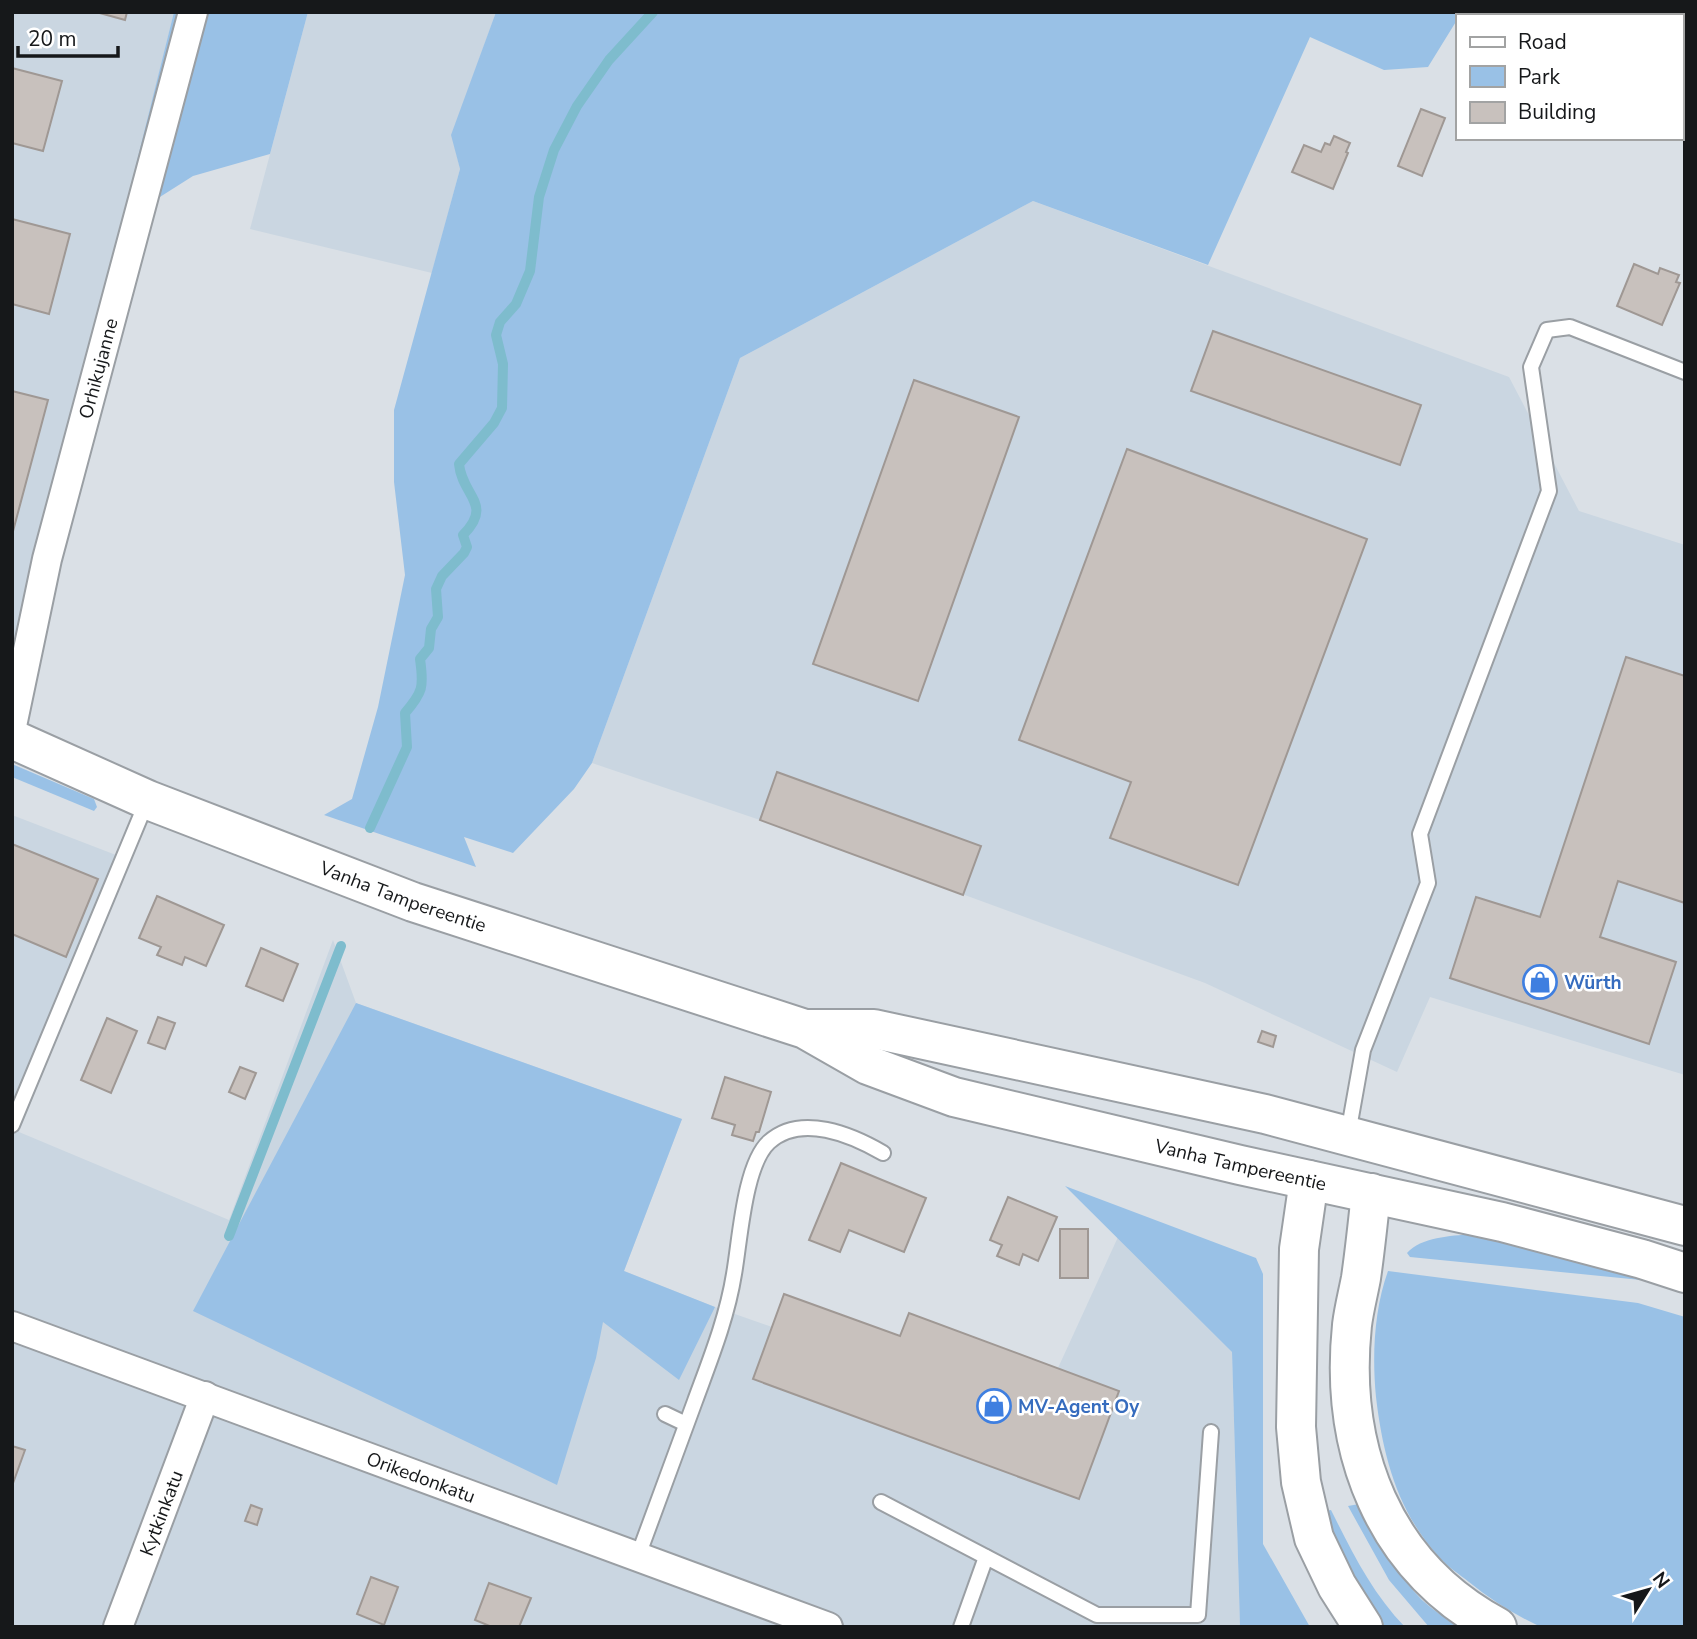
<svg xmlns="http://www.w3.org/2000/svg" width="1697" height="1639" font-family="'Nunito Sans',sans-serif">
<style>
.built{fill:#cad6e1}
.green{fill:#99c1e6}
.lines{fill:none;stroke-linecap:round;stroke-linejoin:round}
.stream{stroke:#7ebccd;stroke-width:10}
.building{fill:#c8c1bd;stroke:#9f9894;stroke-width:2}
.lane-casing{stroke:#9a9fa4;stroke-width:18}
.street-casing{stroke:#9a9fa4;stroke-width:32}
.secondary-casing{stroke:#9a9fa4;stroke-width:42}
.highway-casing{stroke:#9a9fa4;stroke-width:42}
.lane{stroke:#fff;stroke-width:14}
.street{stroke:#fff;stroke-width:28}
.secondary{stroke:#fff;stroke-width:38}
.highway{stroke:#fff;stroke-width:38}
.labels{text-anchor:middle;stroke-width:5;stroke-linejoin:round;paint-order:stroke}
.street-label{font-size:19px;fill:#16181a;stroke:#fff}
.shop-label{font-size:19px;font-weight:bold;fill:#366cbe;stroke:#fff;text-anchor:start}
</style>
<rect width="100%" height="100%" fill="#dae0e6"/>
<g class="built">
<path d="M12,12h162l-160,653h-2z"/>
<path d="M308,12h188l-44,123 8,34 -28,104 -182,-44z"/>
<path d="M1033,201l476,176 70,134 106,34v530l-255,-78 -33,75 -192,-89 -445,-163 -168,-57 148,-405z"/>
<path d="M12,815l117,45 -110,272 210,88 104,-280 23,63 326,116 -58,152 91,36 57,20 12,-33 116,42 9,-23 149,55 60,-131 114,115 8,275h-1228z"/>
</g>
<g class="green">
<path d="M174,12h134l-38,142 -77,22 -71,45z"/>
<path d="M496,12h966l-5,4v4l-29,47 -44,3 -74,-33 -102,228 -175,-64 -293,157 -148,405 -18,26 -61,64 -49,-16 12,30 -152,-52 28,-16 26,-92 27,-132 -11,-93v-72l66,-241 -9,-34z"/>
<path d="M12,764l82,35 3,8 -3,4 -82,-34z"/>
<path d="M356,1003l326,116 -58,152 91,36 -36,73 -76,-58 -7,36 -39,127 -364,-174z"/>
<path d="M1065,1186l191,72 7,16v270l47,83h-70l-8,-275z"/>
<path d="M1471,1234l200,49 -261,-26 -3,-4c14,-16 44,-17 64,-19z"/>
<path d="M1388,1271l250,32 47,14v310h-144c-26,-12 -50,-27 -72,-45 -10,-8 -21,-15 -29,-24 -42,-45 -57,-101 -64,-161 -4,-41 -2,-87 12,-126z"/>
<path d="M1359,1504c18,34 36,69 63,96 11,10 24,18 35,27h-28l-40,-47 -41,-74z"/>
<path d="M1331,1510c21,42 41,83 74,117h-20c-27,-35 -43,-75 -60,-116z"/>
</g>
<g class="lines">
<g class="stream">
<path d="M370,828l37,-81 -2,-34c18,-21 19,-26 15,-54l9,-11 2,-19 7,-12 -2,-28 6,-13 22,-23 3,-6 -4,-12c31,-31 -1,-39 -4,-71l35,-41 8,-15 1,-44 -7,-29 4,-13 16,-18 14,-33 9,-74 15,-47 23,-44 32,-46 44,-48"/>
<path d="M229,1236l112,-290"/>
</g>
</g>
<g class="building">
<path d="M96,12h31l-2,8z"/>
<path d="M12,68l50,13 -19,70 -31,-8z"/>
<path d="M1421,109l24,9 -23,58 -24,-10z"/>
<path d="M1334,136l16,7 -4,9 2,1 -15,36 -41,-17 12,-27 17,7 4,-9 5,2z"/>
<path d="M12,219l58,15 -21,80 -37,-10z"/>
<path d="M1634,264l24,10 2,-6 19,7 -3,7 4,1 -18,42 -45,-19z"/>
<path d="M1213,331l208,74 -21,60 -209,-74z"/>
<path d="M914,380l105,37 -101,284 -105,-37z"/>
<path d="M12,391l36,9 -36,135z"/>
<path d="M1127,449l240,90 -129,346 -128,-47 21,-56 -112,-42z"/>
<path d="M1626,657l59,19v227l-67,-22 -18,56 76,25 -27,82 -199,-66 26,-81 64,20z"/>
<path d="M777,772l204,74 -18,49 -203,-75z"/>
<path d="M12,844l86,35 -32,78 -54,-23z"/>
<path d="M157,896l67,29 -18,41 -21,-9 -3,8 -25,-10 4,-8 -22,-9z"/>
<path d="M261,948l37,16 -15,37 -37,-15z"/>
<path d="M158,1017l17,6 -10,26 -17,-6z"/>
<path d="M107,1018l30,13 -26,62 -30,-13z"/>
<path d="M1262,1031l14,5 -3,11 -15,-5z"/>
<path d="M240,1067l16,6 -11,26 -16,-7z"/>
<path d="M725,1077l46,15 -12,40h-3l-3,9 -21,-6 3,-10 -23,-7z"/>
<path d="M841,1163l85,35 -22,54 -55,-22 -9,22 -31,-12z"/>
<path d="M1008,1197l49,20 -19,44 -15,-7 -4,11 -22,-9 5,-11 -12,-5z"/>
<rect x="1060" y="1229" width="28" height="49"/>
<path d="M784,1294l116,42 9,-23 210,78 -40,108 -326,-120z"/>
<path d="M12,1446l13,4 -13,36z"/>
<path d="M251,1505l11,4 -5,16 -12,-4z"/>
<path d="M371,1577l27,10 -14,38 -27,-11z"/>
<path d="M489,1583l42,15 -12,29h-27l-17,-7z"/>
</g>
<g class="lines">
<g class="lane-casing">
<g id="lane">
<path d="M12,1125l135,-324"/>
<path d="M1348,1134l15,-84 65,-167 -8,-49 129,-343 -18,-124 16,-37 23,-3 115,45"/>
<path d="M665,1414l21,10"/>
<path d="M881,1502l216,113h101l13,-183"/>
<path d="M638,1556c19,-52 38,-103 57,-155 15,-41 32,-83 39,-127 6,-33 10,-109 35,-132 32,-29 83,-7 114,11"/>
<path d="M961,1627l25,-70"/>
</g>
</g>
<g class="street-casing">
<g id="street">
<path id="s1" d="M12,726l35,-167 146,-547"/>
<path id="s2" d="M12,1326l816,301"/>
<path id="s3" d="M118,1627l87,-231"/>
</g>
</g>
<g class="secondary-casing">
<g id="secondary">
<path id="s4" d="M12,739l136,61 265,102 392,127 63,36 86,32 286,68 262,57 140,37 43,14"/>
<path d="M807,1029h67l391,85 420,112"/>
</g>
</g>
<g class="highway-casing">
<g id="highway">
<path d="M1309,1180l-10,69 -3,178 5,55 13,56 23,48 26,41"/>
<path d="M1371,1193c-3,29 -6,57 -10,85 -3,16 -7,31 -9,47 -13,125 31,241 145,302"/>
</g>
</g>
<use href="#lane" class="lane"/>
<use href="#street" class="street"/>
<use href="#secondary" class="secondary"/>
<use href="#highway" class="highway"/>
</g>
<defs>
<g id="shop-ring" transform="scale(1.75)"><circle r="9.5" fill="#fff" stroke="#3f7fe0" stroke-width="1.5"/><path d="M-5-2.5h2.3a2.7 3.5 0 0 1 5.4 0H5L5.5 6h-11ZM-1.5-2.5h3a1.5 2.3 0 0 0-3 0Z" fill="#3f7fe0"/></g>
</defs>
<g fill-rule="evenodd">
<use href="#shop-ring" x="1540" y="982"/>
<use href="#shop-ring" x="994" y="1406"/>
</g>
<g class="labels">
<g class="street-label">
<text dy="7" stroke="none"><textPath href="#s1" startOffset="368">Orhikujanne</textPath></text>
<text dy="7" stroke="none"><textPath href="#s4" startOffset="422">Vanha Tampereentie</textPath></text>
<text dy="7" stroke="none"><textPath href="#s4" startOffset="1304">Vanha Tampereentie</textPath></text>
<text dy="7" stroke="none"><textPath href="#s2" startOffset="436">Orikedonkatu</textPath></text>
<text dy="7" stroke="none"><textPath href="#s3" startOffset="122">Kytkinkatu</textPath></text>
</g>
<g class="shop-label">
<text x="1564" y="989">Würth</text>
<text x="1018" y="1413">MV-Agent Oy</text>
</g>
</g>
<rect width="1697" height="1639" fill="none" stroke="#16181a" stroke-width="28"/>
<rect x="1456" y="14" width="228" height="126" fill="#ffffff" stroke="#a2a3a3" stroke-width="2"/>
<rect x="1470" y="37" width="35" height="10" fill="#ffffff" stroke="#a2a3a3" stroke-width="2"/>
<text x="1518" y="49" font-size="21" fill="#16181a">Road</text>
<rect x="1470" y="66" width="35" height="21" fill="#99c1e6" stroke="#a2a3a3" stroke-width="2"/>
<text x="1518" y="84" font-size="21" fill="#16181a">Park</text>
<rect x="1470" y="102" width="35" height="21" fill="#c8c1bd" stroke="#a2a3a3" stroke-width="2"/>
<text x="1518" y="119" font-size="21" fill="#16181a">Building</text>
<g transform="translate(1648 1590) rotate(53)" stroke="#ffffff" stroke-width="5" paint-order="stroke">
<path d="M0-5L12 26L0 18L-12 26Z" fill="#16181a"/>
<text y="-10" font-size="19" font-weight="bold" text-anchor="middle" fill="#16181a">N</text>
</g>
<path d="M18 46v10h100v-10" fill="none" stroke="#16181a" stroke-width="3.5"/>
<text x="28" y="46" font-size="21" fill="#16181a" stroke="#ffffff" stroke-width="5" paint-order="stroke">20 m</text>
</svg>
